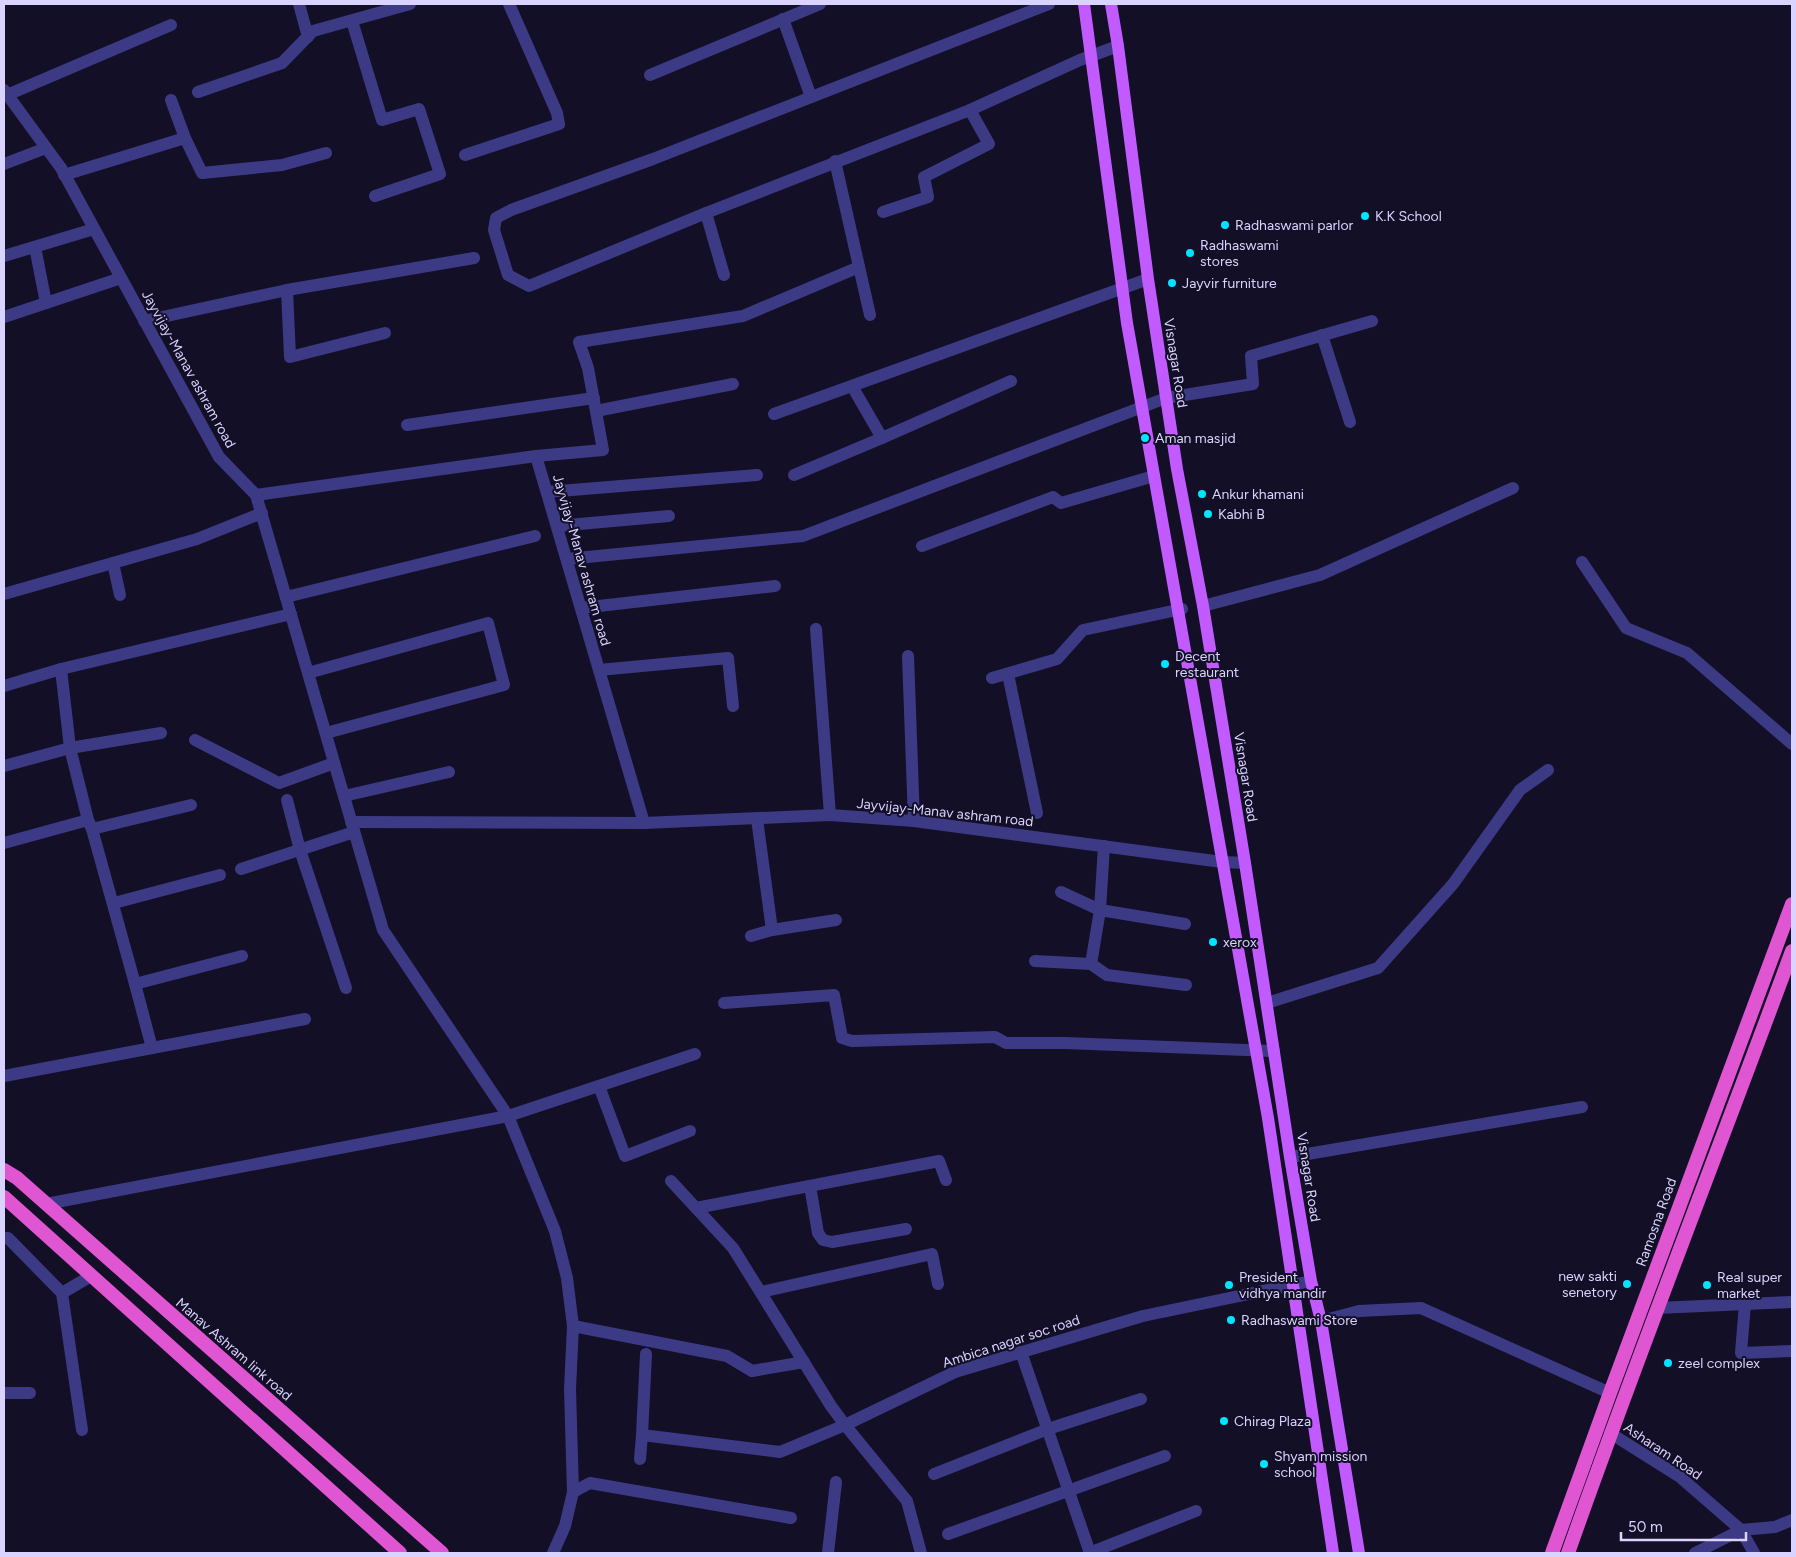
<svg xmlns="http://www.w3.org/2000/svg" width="1796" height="1557" font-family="Figtree,sans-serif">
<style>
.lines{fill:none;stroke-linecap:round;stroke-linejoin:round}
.minor{stroke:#3d3a85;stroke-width:12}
.primary{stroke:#c25bff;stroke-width:12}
.trunk{stroke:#e055d1;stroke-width:14}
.poi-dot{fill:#00e5ff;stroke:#130f26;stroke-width:2}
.labels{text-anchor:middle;stroke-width:4;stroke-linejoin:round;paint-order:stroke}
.poi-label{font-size:14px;fill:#d9d4ff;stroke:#130f26;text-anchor:start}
.street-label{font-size:14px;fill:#d9d4ff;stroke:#130f26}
</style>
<rect width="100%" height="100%" fill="#130f26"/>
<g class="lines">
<g class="minor">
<path d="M299,4l9,33"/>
<path d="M783,19l28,78"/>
<path d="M352,21l30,99 37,-11 21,65 -65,22"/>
<path d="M650,75l170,-71"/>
<path d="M4,90l57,78 158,289 37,38 127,435 125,186 47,115 12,47 6,48 -3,63 3,103 -8,34 -12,27"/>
<path d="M198,92l84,-29 31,-32 97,-27"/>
<path d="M7,95l164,-70"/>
<path d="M171,100l14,38"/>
<path d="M465,155l94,-31 -2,-11 -48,-109"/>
<path d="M835,161l35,154"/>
<path d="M4,164l42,-16"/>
<path d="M64,175l121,-37 17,35 80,-8 44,-12"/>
<path d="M883,212l45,-15 -4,-20 65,-33 -19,-34 110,-50 38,-14"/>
<path d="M706,213l264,-103"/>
<path d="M35,247l11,56 75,-25"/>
<path d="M4,256l90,-27"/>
<path d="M724,275l-18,-62 -177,73 -21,-11 -14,-45 2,-12 15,-8 142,-51 396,-155"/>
<path d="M287,290l3,67 95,-24"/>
<path d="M4,317l42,-14"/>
<path d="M144,321l143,-31 187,-32"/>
<path d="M1322,335l28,87"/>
<path d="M852,386l30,52 129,-57"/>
<path d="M596,411l137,-27"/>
<path d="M774,414l374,-135"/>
<path d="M407,425l187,-27"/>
<path d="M536,456l67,-6 -15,-82 -9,-26 164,-26 116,-49"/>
<path d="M794,475l88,-37"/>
<path d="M547,492l210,-17"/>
<path d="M256,495l280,-39 108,367"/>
<path d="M557,526l112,-10"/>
<path d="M922,546l131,-49 8,6 93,-27"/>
<path d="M567,559l236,-23 363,-138 87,-14 -2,-28 121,-35"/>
<path d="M1582,562l44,66 61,25 105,91"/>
<path d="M113,563l7,32"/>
<path d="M4,594l193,-55 65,-26"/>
<path d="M286,597l249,-61"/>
<path d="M1203,606l117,-31 193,-87"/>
<path d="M581,608l194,-22"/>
<path d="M816,629l14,186"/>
<path d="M908,656l6,165"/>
<path d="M61,669l9,79 18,72 4,9 43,155 107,-28"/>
<path d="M599,670l129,-12 5,48"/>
<path d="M308,673l180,-50 16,62 -178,48"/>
<path d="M1008,674l29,139"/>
<path d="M992,678l65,-19 26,-29 99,-21"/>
<path d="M4,686l57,-17 230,-55"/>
<path d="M195,740l84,43 55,-20"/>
<path d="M4,766l66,-18 91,-15"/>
<path d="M344,796l105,-24"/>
<path d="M287,800l13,50 46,138"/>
<path d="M757,819l15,111 64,-10"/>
<path d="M351,822l293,1 186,-8 84,6 308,41 23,1"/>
<path d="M92,829l99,-24"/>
<path d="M4,843l84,-23"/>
<path d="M241,869l113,-37"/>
<path d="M1061,892l39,18 4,-64"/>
<path d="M114,903l106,-28"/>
<path d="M751,936l21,-6"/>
<path d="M1035,961l56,3 16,11 79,10"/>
<path d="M1091,964l9,-54 85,14"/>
<path d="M724,1003l110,-8 8,43 10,3 143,-4 11,6h59l209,8"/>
<path d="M1267,1003l111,-35 75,-84 67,-94 28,-20"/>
<path d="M152,1048l153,-29"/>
<path d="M4,1076l148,-28 -17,-64"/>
<path d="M599,1086l26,70 65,-25"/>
<path d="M1290,1157l292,-50"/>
<path d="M671,1181l62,67 98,158 14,19 110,-53 188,-56 168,-35"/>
<path d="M810,1186l8,47 5,7 9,2 74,-13"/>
<path d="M46,1204l462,-88 187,-62"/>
<path d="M696,1208l243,-47 7,19"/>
<path d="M4,1238h4l54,55"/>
<path d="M761,1292l171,-38 6,30"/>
<path d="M1745,1304l-4,49 51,-2"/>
<path d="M1657,1308l135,-6"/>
<path d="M1321,1321l38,-10 62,-3 189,85"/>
<path d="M573,1326l154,30 25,15 52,-9"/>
<path d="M1021,1352l69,201"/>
<path d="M646,1354l-4,81 138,17 65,-27 62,76 14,52"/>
<path d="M4,1393h26"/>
<path d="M82,1430l-20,-137 29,-17"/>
<path d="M1610,1433l70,44 61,53 34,-3 17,-7"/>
<path d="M640,1459l2,-24"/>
<path d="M934,1474l114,-45 93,-30"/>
<path d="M573,1492l17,-9 201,35"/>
<path d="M948,1534l217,-78"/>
<path d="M828,1553l8,-71"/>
<path d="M1089,1553l107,-42"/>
<path d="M1695,1553l46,-23 13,23"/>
</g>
<g class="primary">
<path d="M1084,4l43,319 141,795 65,435"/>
<path d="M1111,4l7,42 30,233 29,190 26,137 42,257 45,294 21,124 10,40 38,232"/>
</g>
<g class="trunk">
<path d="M4,1170l13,8 425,375"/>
<path d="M4,1197l396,356"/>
<path d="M1552,1553l58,-160 182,-489"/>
<path d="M1568,1553c71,-202 150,-401 224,-602"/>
</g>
</g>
<g class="poi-dot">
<circle cx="1365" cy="216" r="5"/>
<circle cx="1225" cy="225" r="5"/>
<circle cx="1190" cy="253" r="5"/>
<circle cx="1172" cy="283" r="5"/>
<circle cx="1145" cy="438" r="5"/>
<circle cx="1202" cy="494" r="5"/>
<circle cx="1208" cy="514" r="5"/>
<circle cx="1165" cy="664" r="5"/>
<circle cx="1213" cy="942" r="5"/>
<circle cx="1627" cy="1284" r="5"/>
<circle cx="1229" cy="1285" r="5"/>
<circle cx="1707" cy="1285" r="5"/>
<circle cx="1231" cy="1320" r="5"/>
<circle cx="1668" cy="1363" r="5"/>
<circle cx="1224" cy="1421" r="5"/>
<circle cx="1264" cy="1464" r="5"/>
</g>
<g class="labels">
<g class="poi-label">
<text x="1375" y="221">K.K School</text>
<text x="1235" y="230">Radhaswami parlor</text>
<text x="1200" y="250">Radhaswami<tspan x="1200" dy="16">stores</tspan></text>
<text x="1182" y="288">Jayvir furniture</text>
<text x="1155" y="443">Aman masjid</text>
<text x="1212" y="499">Ankur khamani</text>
<text x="1218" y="519">Kabhi B</text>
<text x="1175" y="661">Decent<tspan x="1175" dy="16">restaurant</tspan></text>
<text x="1223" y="947">xerox</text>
<text x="1617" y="1281" text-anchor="end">new sakti<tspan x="1617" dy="16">senetory</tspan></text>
<text x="1239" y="1282">President<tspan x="1239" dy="16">vidhya mandir</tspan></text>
<text x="1717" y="1282">Real super<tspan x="1717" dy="16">market</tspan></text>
<text x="1241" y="1325">Radhaswami Store</text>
<text x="1678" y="1368">zeel complex</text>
<text x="1234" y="1426">Chirag Plaza</text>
<text x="1274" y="1461">Shyam mission<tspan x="1274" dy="16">school</tspan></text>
</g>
<g class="street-label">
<text transform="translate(1176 363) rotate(81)" y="5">Visnagar Road</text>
<text transform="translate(189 369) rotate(61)" y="5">Jayvijay-Manav ashram road</text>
<text transform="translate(582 560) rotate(74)" y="5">Jayvijay-Manav ashram road</text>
<text transform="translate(1246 777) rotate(81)" y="5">Visnagar Road</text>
<text transform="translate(945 812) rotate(6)" y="5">Jayvijay-Manav ashram road</text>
<text transform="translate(1309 1177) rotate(81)" y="5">Visnagar Road</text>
<text transform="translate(1656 1222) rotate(-70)" y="5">Ramosna Road</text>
<text transform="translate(1011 1341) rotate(-18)" y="5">Ambica nagar soc road</text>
<text transform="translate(234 1349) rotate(41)" y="5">Manav Ashram link road</text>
<text transform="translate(1663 1451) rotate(34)" y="5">Asharam Road</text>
</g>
</g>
<rect width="1796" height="1557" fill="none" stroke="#d9d4ff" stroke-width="10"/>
<path d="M1621 1532v8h125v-8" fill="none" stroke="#d9d4ff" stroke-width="2.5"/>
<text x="1628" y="1532" font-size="15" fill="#d9d4ff" stroke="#130f26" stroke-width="4" paint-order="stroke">50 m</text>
</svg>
